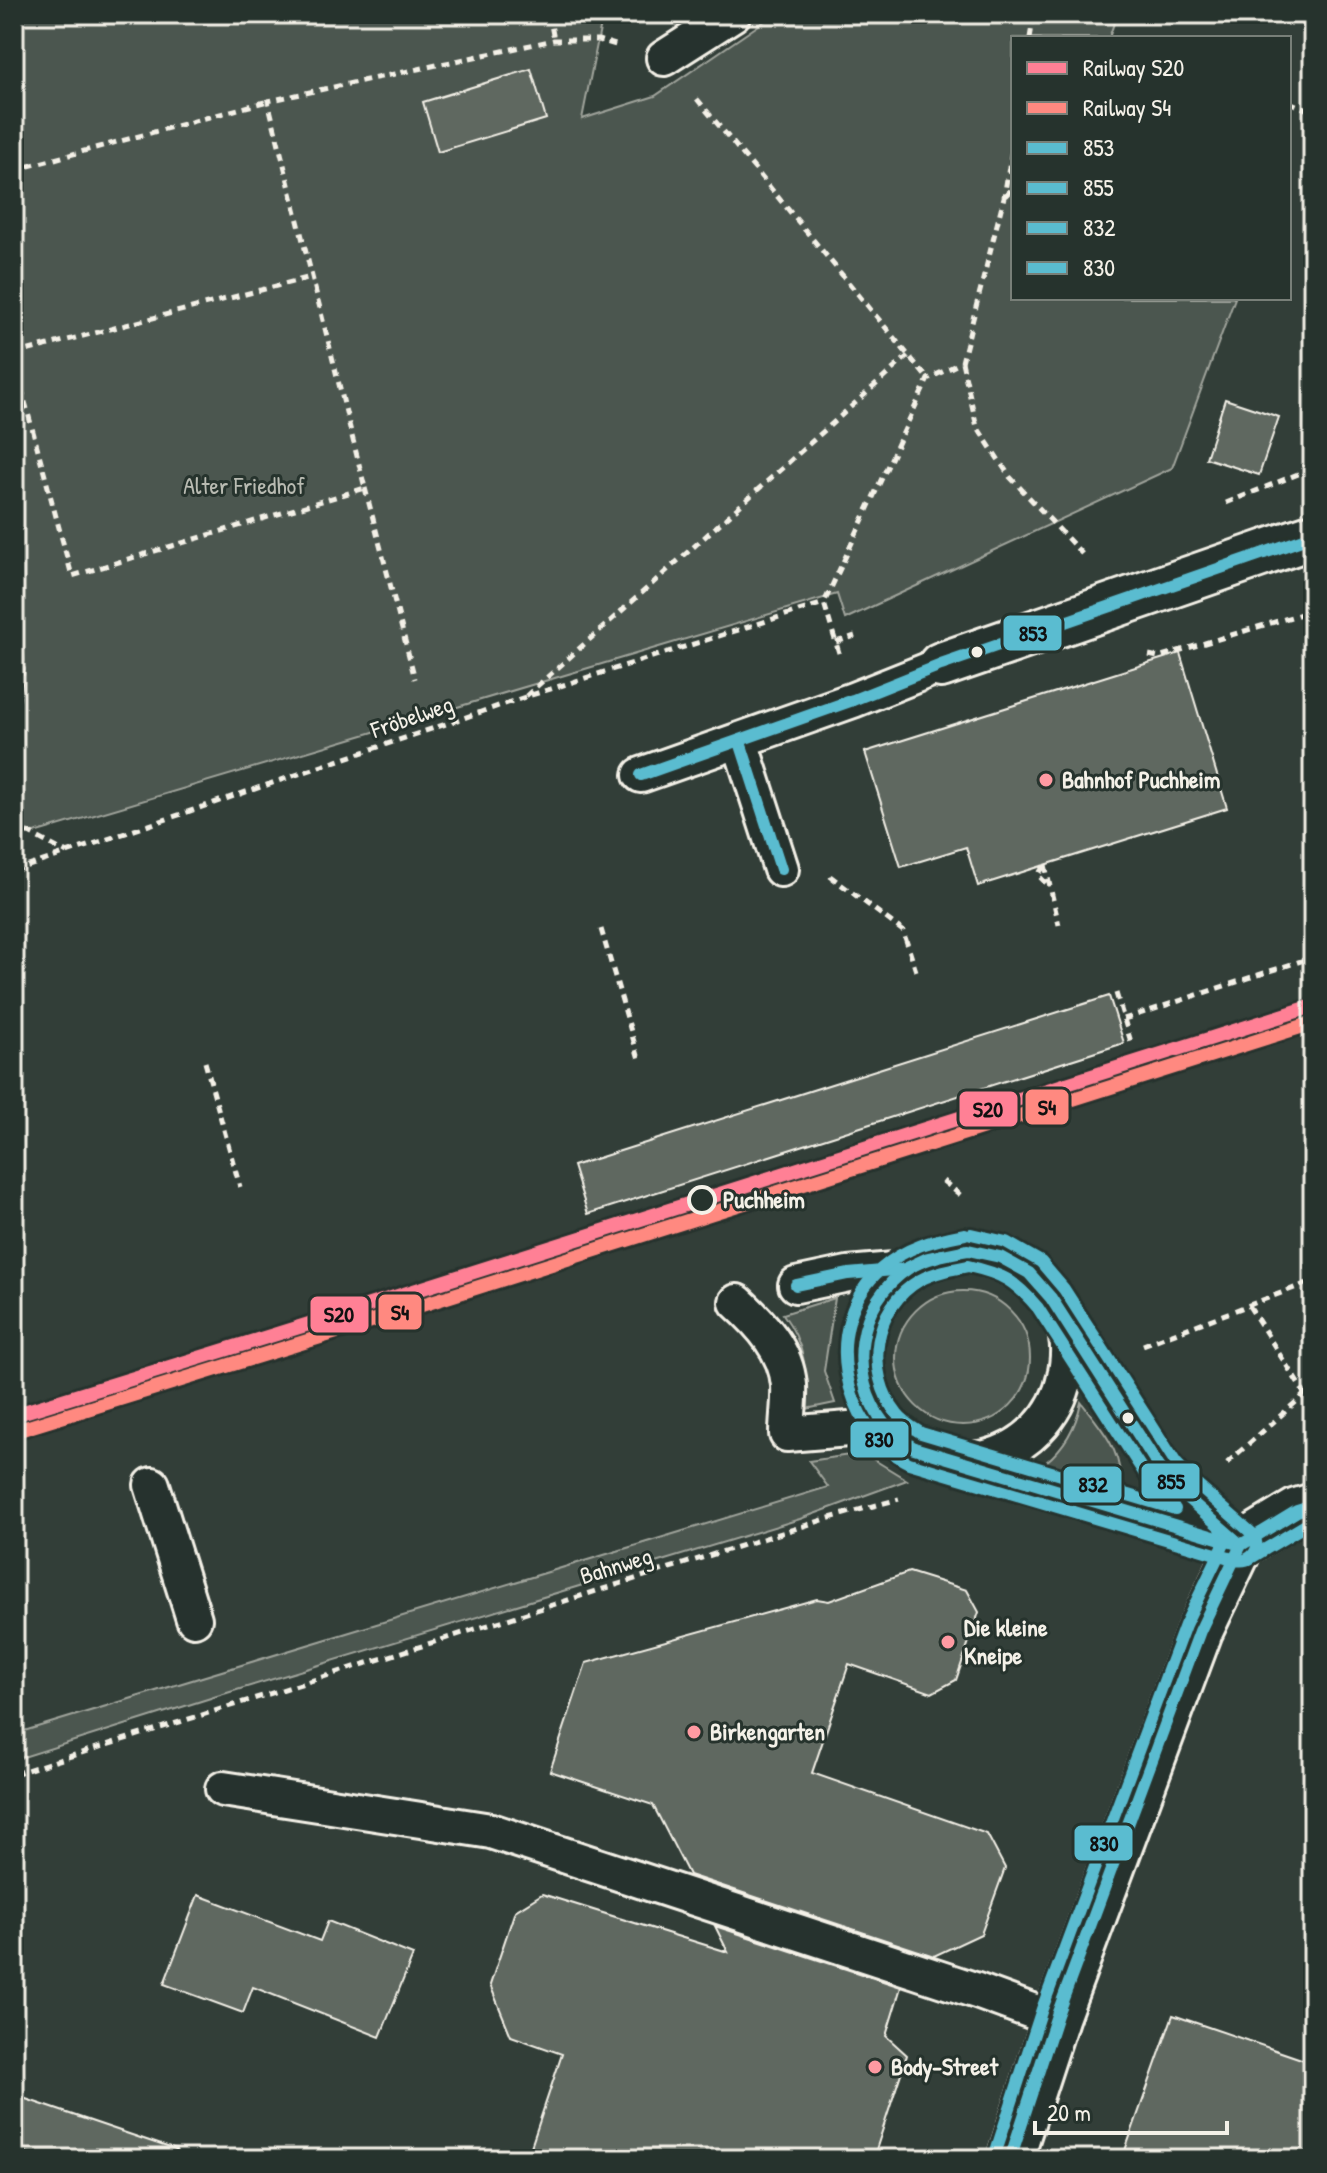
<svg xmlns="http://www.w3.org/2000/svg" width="1327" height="2173" font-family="'Patrick Hand',sans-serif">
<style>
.green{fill:#4c564f;stroke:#a0a49c;stroke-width:2}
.building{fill:#5f6861;stroke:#f4f1e8;stroke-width:2}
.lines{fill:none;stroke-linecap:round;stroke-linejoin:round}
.service-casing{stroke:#f4f1e8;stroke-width:40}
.minor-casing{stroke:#f4f1e8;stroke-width:50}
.tertiary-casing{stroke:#f4f1e8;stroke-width:50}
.path{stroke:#f4f1e8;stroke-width:5;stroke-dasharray:8 6;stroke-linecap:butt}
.service{stroke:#26332d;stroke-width:34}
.minor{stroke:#26332d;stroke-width:44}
.tertiary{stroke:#26332d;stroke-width:44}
.bus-1-casing{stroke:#26332d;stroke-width:18}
.bus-2-casing{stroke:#26332d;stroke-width:18}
.bus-3-casing{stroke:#26332d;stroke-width:18}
.bus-4-casing{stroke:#26332d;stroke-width:18}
.bus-1{stroke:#5abcd0;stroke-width:12}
.bus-2{stroke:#5abcd0;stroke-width:12}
.bus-3{stroke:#5abcd0;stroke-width:12}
.bus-4{stroke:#5abcd0;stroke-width:12}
.rail-1-casing{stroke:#26332d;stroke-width:20}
.rail-2-casing{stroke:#26332d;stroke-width:20}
.rail-1{stroke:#ff8095;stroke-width:14}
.rail-2{stroke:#ff8980;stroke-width:14}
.bus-dot{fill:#f4f1e8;stroke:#26332d;stroke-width:3}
.poi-dot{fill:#ff9aa2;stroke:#26332d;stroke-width:3}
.stop-dot{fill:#26332d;stroke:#f4f1e8;stroke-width:4}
.labels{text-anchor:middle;stroke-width:6;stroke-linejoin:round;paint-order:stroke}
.park-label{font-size:24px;fill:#b9bbb2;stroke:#26332d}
.street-label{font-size:24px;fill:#f4f1e8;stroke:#26332d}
.poi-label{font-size:24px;font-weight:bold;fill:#f4f1e8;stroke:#26332d;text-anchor:start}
.stop-label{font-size:24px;font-weight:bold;fill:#f4f1e8;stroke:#26332d;text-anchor:start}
.line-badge{stroke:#26332d;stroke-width:3}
.pale-badge-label{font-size:22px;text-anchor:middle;font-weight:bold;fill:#111}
</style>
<rect width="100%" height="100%" fill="#323e38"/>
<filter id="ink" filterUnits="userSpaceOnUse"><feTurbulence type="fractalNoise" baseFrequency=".0125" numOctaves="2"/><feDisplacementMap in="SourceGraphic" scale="16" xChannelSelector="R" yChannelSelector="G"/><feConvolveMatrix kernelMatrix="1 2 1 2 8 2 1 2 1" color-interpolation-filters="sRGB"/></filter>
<g filter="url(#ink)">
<g class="green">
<path d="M14,14h589l-21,105 73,-23 120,-82h342l-8,24h-96v260h222l-63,170 -327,151 -8,-25 -823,245z"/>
<circle cx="963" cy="1358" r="67"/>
<path d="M835,1298l-11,73 11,32 -29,6c0,-38 1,-62 -23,-95z"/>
<path d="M1081,1402c17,22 39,46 39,75l-12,4 -63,-18c20,-16 31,-36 36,-61z"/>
<path d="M863,1453l44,27 -107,39 -583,177 -203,64v-26l814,-247 -19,-26z"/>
</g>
<g class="building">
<path d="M531,69l15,50 -108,33 -15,-50z"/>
<path d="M1225,399l54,18 -20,58 -53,-17z"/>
<path d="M1180,653l47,155 -249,78 -12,-39 -65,20 -36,-115z"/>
<path d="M1109,996l15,47 -536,171 -15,-48z"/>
<path d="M909,1572l58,18 12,22 -23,68 -24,13 -83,-29 -37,109 175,61 18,34 -24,66 -47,22 -245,-81 -36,-70 -103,-34 36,-108 231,-64 12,2z"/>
<path d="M542,1894l186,58 -13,-26 186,61 -15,49 21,19 -34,104h-346l35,-105 -51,-18 -21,-51 25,-74z"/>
<path d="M198,1895l122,46 8,-20 85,34 -33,82 -127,-50 -10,26 -79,-29z"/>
<path d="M1173,2015l140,48v96h-191z"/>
<path d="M14,2095l162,55 -1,9h-131l-30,-11z"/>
</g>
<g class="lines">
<g class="service-casing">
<g id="service">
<path d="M664,58l69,-44"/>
<path d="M740,742l41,127"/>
<path d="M641,775l212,-75 88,-35"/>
<path d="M968,1250l32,7 29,16 22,25 112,175 23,24 55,48 -327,-97c-9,-7 -21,-14 -29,-23 -38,-47 -32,-126 24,-157 18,-11 38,-14 59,-18z"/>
<path d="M796,1285l52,-11 57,-5"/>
<path d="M737,1302c24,22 49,48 52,83 1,16 -2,33 -2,49l99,-8"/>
<path d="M961,1459c8,0 17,1 25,-1 40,-10 71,-42 79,-81 4,-18 5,-39 -3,-56"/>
<path d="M152,1485l42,134"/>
<path d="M223,1789l268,42 486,160 79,29"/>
</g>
</g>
<g class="minor-casing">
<path id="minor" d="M941,665l372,-129"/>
</g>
<g class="tertiary-casing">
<path id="tertiary" d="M1010,2159l47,-144 143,-384 41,-86 56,-34 16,-5"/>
</g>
<g class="path">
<path d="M549,14l5,26"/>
<path d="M1030,38l4,-24"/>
<path d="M697,99l231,280"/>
<path d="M1289,102l24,10"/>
<path d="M14,170l254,-69"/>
<path d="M1005,196l8,-8"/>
<path d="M14,354l297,-77"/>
<path d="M14,361l58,215 293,-88 -97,-387 286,-61h44l18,5"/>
<path d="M962,362l15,65 33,50 74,79"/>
<path d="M365,488l50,191"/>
<path d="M1226,503l87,-35"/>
<path d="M14,570l9,99 -9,54"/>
<path d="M1304,613l9,33"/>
<path d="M836,642l19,-6"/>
<path d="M839,653l-15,-50 104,-224 34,-17 42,-165 9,-54"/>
<path d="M1149,655l9,2 150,-45"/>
<path d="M526,696l382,-340"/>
<path d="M14,825l53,28"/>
<path d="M1045,865l14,60"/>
<path d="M1044,866l-6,9 10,10"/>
<path d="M14,871l511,-174 299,-94"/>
<path d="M830,876l73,55 13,40"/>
<path d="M601,929l38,130"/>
<path d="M1116,993l15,49"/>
<path d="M1124,1019l189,-62"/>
<path d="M205,1062l35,125"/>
<path d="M943,1181l21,17"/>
<path d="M1249,1306l64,101"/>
<path d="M1143,1345l170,-64"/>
<path d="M1227,1463l86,-76"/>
<path d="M14,1774l812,-255 73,-20"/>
</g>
<use href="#service" class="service"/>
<use href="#minor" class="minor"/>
<use href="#tertiary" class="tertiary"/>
<g class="bus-1-casing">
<g id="bus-1">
<path d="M740,742l41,127"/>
<path d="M641,775l212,-75 88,-35 372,-129"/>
</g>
</g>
<g class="bus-2-casing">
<g id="bus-2">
<path d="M968,1250l32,7 29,16 22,25 112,175 23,24 55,48 -327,-97c-10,-7 -21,-14 -29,-23 -39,-49 -29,-123 24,-157 18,-11 39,-14 59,-18z"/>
<path d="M796,1285l52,-11 57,-5 23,-11 14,-3"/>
<path d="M1010,2159l47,-144 143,-384 41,-86 56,-34 16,-5"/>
</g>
</g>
<g class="bus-3-casing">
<g id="bus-3">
<path d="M968,1266c35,8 46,14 70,42l112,174 25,27 -254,-76c-8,-5 -18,-11 -24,-19 -33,-42 -24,-107 23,-134 15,-8 32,-11 48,-14z"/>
<path d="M1249,1559l55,-33 9,-3"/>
</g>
</g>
<g class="bus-4-casing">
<g id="bus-4">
<path d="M965,1234c-31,6 -60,13 -84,35 -61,54 -40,159 28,194l327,97c10,2 17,-2 21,-12l-2,-12 -58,-51 -21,-22 -112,-174 -23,-27 -35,-20 -35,-8"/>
<path d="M995,2154l47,-145 143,-384 42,-87"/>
</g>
</g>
<use href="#bus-1" class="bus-1"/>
<use href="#bus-2" class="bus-2"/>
<use href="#bus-3" class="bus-3"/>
<use href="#bus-4" class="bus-4"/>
<g class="rail-1-casing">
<path id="rail-1" d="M14,1415l308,-95 991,-314"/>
</g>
<g class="rail-2-casing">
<path id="rail-2" d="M19,1430l308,-95 986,-312"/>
</g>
<use href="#rail-1" class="rail-1"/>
<use href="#rail-2" class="rail-2"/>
</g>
</g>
<g class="bus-dot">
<circle cx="977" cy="652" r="7"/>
<circle cx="1128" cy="1418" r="7"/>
</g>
<g class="poi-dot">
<circle cx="1046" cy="780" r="8"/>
<circle cx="948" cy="1642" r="8"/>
<circle cx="694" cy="1732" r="8"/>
<circle cx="875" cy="2067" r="8"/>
</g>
<circle class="stop-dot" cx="702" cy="1200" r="13"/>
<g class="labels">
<g class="park-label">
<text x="244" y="494">Alter Friedhof</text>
</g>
<g class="street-label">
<text transform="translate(412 717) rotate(-19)" y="8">Fröbelweg</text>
<text transform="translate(616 1566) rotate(-17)" y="8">Bahnweg</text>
</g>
<g class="poi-label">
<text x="1062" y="788">Bahnhof Puchheim</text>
<text x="964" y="1636">Die kleine<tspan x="964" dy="28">Kneipe</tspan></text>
<text x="710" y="1740">Birkengarten</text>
<text x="891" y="2075">Body-Street</text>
</g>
<g class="stop-label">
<text x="723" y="1208">Puchheim</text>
</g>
</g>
<g class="line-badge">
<rect x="1002" y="614" width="61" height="38" rx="8" fill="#5abcd0"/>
<rect x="1024" y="1088" width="46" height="38" rx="8" fill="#ff8980"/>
<rect x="958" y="1090" width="61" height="38" rx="8" fill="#ff8095"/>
<rect x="377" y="1293" width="46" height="38" rx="8" fill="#ff8980"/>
<rect x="309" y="1295" width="61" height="39" rx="8" fill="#ff8095"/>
<rect x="849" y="1420" width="61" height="39" rx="8" fill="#5abcd0"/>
<rect x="1140" y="1462" width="61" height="38" rx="8" fill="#5abcd0"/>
<rect x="1062" y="1465" width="61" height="39" rx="8" fill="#5abcd0"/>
<rect x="1073" y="1824" width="61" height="38" rx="8" fill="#5abcd0"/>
</g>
<g class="pale-badge-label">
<text x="1033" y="641">853</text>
<text x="1047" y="1115">S4</text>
<text x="988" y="1117">S20</text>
<text x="400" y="1320">S4</text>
<text x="339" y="1322">S20</text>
<text x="879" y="1447">830</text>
<text x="1171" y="1489">855</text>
<text x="1093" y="1492">832</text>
<text x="1104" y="1851">830</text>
</g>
<rect width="1327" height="2173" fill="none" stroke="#26332d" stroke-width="48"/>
<rect x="24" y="24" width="1279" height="2125" fill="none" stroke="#f4f1e8" stroke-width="3" filter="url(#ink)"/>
<rect x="1011" y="36" width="280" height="264" fill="#26332d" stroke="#787f78" stroke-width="2"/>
<rect x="1027" y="62" width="40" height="12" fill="#ff8095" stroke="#787f78" stroke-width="2"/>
<text x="1083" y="76" font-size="24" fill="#f4f1e8">Railway S20</text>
<rect x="1027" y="102" width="40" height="12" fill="#ff8980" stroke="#787f78" stroke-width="2"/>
<text x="1083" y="116" font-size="24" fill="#f4f1e8">Railway S4</text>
<rect x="1027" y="142" width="40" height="12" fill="#5abcd0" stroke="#787f78" stroke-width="2"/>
<text x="1083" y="156" font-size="24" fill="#f4f1e8">853</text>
<rect x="1027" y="182" width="40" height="12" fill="#5abcd0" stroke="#787f78" stroke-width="2"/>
<text x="1083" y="196" font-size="24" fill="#f4f1e8">855</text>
<rect x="1027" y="222" width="40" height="12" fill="#5abcd0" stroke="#787f78" stroke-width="2"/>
<text x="1083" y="236" font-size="24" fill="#f4f1e8">832</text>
<rect x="1027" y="262" width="40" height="12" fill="#5abcd0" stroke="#787f78" stroke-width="2"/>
<text x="1083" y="276" font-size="24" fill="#f4f1e8">830</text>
<path d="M1035 2121v12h192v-12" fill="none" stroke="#f4f1e8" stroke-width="4"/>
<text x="1047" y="2121" font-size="24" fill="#f4f1e8" stroke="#26332d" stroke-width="6" paint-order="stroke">20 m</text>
</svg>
